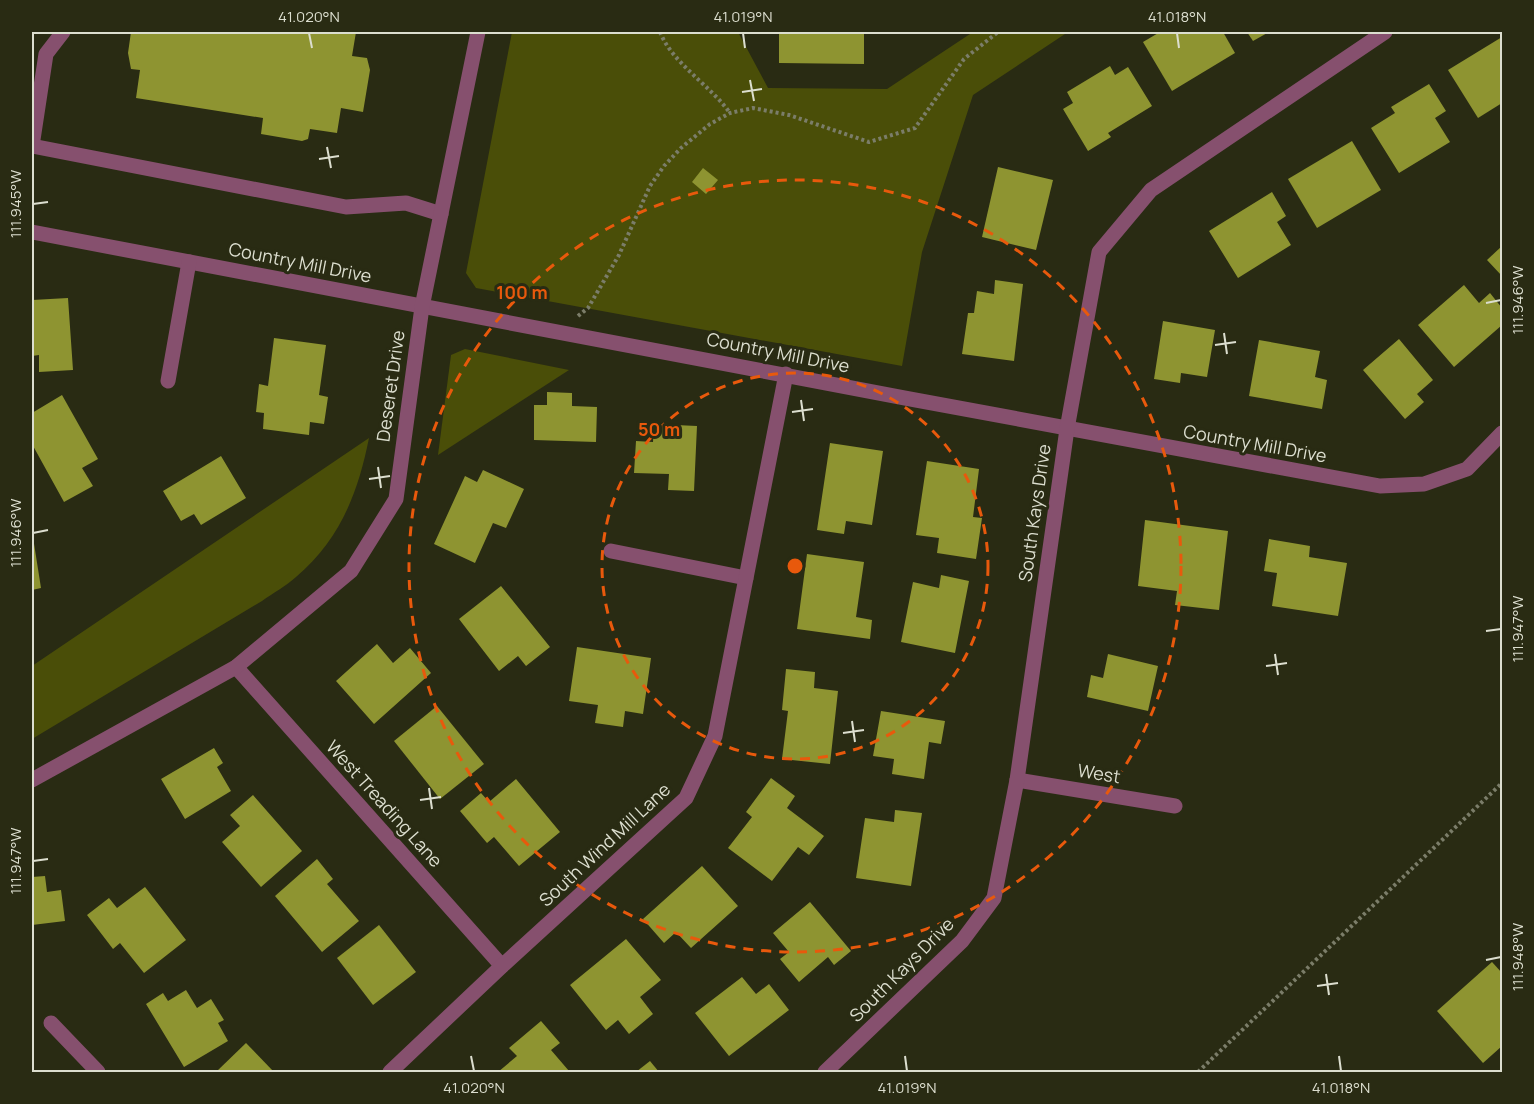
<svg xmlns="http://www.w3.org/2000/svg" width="1534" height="1104" font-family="Manrope,sans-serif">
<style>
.green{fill:#4a4e08}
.building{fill:#8e9431}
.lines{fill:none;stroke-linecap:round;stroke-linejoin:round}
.path{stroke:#7b7d69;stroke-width:4;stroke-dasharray:3 3;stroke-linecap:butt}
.minor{stroke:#86506e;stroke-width:15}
.ticks{fill:none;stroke:#dcdecf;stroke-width:2}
.ring{fill:none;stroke:#e8590c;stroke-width:3;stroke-dasharray:10 8}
.labels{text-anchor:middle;stroke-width:6;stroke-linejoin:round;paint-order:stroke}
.street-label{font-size:18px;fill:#dcdecf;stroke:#292b13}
.centre{fill:#e8590c;stroke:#292b13;stroke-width:3}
.ring-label{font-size:18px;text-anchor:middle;font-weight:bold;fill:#e8590c;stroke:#292b13;stroke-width:6;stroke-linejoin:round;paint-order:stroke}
.neatline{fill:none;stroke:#dcdecf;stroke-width:2}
.ticks-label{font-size:15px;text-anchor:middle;fill:#dcdecf}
</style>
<rect width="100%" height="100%" fill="#292b13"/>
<g class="green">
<path d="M512,32h226l30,56 119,1 86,-57h95l-95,63 -51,157 -20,114 -426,-78 -10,-15z"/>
<path d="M465,349l104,21 -131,85 13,-100z"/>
<path d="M369,438c-11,55 -29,102 -73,139 -10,9 -23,16 -34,24l-230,138v-73z"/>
</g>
<g class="building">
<path d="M131,32h225l-4,24 15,2 3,12 -7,42 -22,-4 -4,25 -27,-4 -2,10 -6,2 -41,-7 2,-16 -127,-20 4,-28 -9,-1 -3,-16z"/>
<path d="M779,32h85v32l-85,-1z"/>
<path d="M1160,32h63l12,21 -63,38 -29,-49z"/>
<path d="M1247,32h22l-16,9z"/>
<path d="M1502,37v66l-24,15 -30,-48z"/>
<path d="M1110,66l5,9 13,-8 24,39 -44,27 3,4 -23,14 -25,-42 10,-6 -6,-11z"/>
<path d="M1429,84l17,27 -11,7 15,24 -51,31 -28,-45 24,-15 -4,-6z"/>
<path d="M1352,141l29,49 -64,38 -29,-49z"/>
<path d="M998,167l55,13 -17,70 -54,-13z"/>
<path d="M703,168l15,12 -12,14 -14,-12z"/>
<path d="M1272,192l14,24 -9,6 14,23 -53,33 -29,-47z"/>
<path d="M1502,246v30l-15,-16z"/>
<path d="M995,280l28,4 -9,77 -52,-7 6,-41h6l3,-22 17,3z"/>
<path d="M1464,285l15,18 11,-10 12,15v17l-48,42 -36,-42z"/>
<path d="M68,298l5,72 -34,2v-17l-7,1v-56z"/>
<path d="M1163,321l52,9 -8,47 -26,-4 -1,10 -26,-4z"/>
<path d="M274,338l52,7 -7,50 9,2 -4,27 -14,-2 -1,13 -46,-6 1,-16 -8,-1 3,-28 9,2z"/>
<path d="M1399,339l34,41 -16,14 7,8 -19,17 -42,-49z"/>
<path d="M1259,340l61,11 -5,26 12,3 -5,29 -73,-13z"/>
<path d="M547,392l25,1v13l25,1 -1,35 -62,-2v-35h13z"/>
<path d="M62,395l36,64 -16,9 11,18 -29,16 -32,-58v-31z"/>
<path d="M654,424l43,2 -3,65 -26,-1 1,-16 -35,-1 2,-32 17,1z"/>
<path d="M830,443l53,8 -11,74 -26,-4 -2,13 -27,-4z"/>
<path d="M221,456l25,42 -45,27 -7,-11 -13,7 -18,-30z"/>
<path d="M927,461l52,8 -6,48 9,1 -6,41 -39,-6 2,-15 -23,-3z"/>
<path d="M483,470l41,19 -18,39 -13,-5 -18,40 -41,-19 31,-68 12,6z"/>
<path d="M1145,520l83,11 -9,79 -44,-5 2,-14 -39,-5z"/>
<path d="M32,531l9,57 -9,2z"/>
<path d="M1269,539l41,7 -1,11 38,6 -9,53 -66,-10 5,-33 -13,-2z"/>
<path d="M807,554l57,8 -8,55 16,3 -2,19 -73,-10z"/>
<path d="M941,575l28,6 -14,72 -54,-11 12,-60 26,6z"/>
<path d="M501,586l49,61 -24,19 -8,-10 -19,15 -40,-52z"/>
<path d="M377,644l16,19 17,-15 21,25 -57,51 -38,-43z"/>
<path d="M577,647l74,11 -8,56 -18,-3 -2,16 -28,-4 3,-18 -29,-4z"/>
<path d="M1108,654l50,12 -10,45 -61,-14 4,-22 12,3z"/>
<path d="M786,669l29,3 -1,16 24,3 -8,73 -48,-5 6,-48 -6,-1z"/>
<path d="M437,706l47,58 -44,35 -46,-58z"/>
<path d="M881,711l64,10 -4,23 -12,-2 -5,37 -32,-5 2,-15 -21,-3z"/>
<path d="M214,748l9,15 -6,4 14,24 -46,28 -24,-40z"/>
<path d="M771,778l24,18 -8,12 37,28 -15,19 -11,-8 -26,34 -44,-33 24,-31 -6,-5z"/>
<path d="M516,779l44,53 -41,34 -25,-29 -7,6 -27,-32 21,-18 8,9z"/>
<path d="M253,795l49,56 -41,36 -39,-45 18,-16 -10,-11z"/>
<path d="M895,810l27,3 -11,73 -55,-8 9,-60 29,4z"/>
<path d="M317,859l16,20 -6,5 32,37 -37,31 -47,-56z"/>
<path d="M702,866l36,40 -47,42 -15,-16 -12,11 -21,-24z"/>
<path d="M45,876l2,16 14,-2 4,31 -33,4v-48z"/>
<path d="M145,887l41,53 -42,33 -24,-30 -7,6 -26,-34 22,-17 8,10z"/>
<path d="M810,902l41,49 -17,14 -6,-8 -29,25 -19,-23 9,-7 -16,-19z"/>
<path d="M379,925l37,47 -43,33 -36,-47z"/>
<path d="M626,939l35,41 -21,17 13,17 -24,20 -11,-14 -12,10 -36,-45z"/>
<path d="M1492,962l10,11v73l-19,17 -46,-52z"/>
<path d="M742,977l14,17 13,-10 20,26 -60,46 -34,-43z"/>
<path d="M186,990l11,18 14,-9 13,21 -6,3 10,18 -44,26 -38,-63 17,-11 5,8z"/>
<path d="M541,1021l19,22 -9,7 18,21 -71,1 19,-16 -8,-8z"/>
<path d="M246,1043l28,29h-58z"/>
<path d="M650,1061l9,11h-23z"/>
</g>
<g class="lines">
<g class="path">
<path d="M660,32c12,31 50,53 70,81"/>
<path d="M578,316l10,-8 31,-53 31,-69 14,-20 17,-18 29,-24 20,-11 23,-5 36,7 80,27 46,-14 49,-69 34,-27"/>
<path d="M1198,1072l304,-289"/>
</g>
<g class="minor">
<path d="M32,146l314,61 60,-4 35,11"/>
<path d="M32,146l14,-92 17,-22"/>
<path d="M32,232c449,84 898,173 1348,254l44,-2 43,-15 35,-36"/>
<path d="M168,381l21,-119"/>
<path d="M611,551l135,27"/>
<path d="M236,667l266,299"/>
<path d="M32,780l204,-113 115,-96 45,-72 26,-192 56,-275"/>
<path d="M1017,780l158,26"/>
<path d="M51,1023l47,49"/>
<path d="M390,1072l112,-106 184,-168 29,-62 71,-362"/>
<path d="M825,1072l137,-131 32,-43 23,-118 50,-351 32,-177 52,-62 234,-158"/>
</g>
</g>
<path class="ticks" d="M309,33l3,15M743,33l2,15M1177,33l2,15M750,80l4,21M742,92l20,-3M327,147l4,21M319,159l20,-3M33,204l15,-2M1486,303l15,-3M1224,333l3,21M1215,345l21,-3M801,400l3,21M792,412l21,-3M378,467l3,21M369,479l21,-3M33,533l15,-3M1486,631l15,-2M1275,654l3,21M1266,666l21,-3M852,721l3,21M843,733l21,-3M429,788l3,21M420,800l21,-3M33,861l15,-2M1486,960l15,-3M1326,974l3,21M1317,986l21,-3M471,1056l3,15M905,1056l2,15M1339,1056l2,15"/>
<g class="ring">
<circle cx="795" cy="566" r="193"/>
<circle cx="795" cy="566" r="386"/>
</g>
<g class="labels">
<g class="street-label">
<text transform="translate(300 263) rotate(11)" y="6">Country Mill Drive</text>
<text transform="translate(778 353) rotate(11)" y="6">Country Mill Drive</text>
<text transform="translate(391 386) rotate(-82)" y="6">Deseret Drive</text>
<text transform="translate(1255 444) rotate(10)" y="6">Country Mill Drive</text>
<text transform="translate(1035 513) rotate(-82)" y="6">South Kays Drive</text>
<text transform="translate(1099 774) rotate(9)" y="6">West</text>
<text transform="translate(384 804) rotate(48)" y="6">West Treading Lane</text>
<text transform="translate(605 845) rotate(-43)" y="6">South Wind Mill Lane</text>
<text transform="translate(902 970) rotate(-45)" y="6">South Kays Drive</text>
</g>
</g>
<circle cx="795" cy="566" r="9" class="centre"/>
<g class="ring-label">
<text x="522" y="299">100 m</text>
<text x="659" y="436">50 m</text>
</g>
<rect width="1534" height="1104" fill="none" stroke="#292b13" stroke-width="66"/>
<rect x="33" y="33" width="1468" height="1038" class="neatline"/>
<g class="ticks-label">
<text x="309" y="22">41.020°N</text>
<text x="743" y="22">41.019°N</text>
<text x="1177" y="22">41.018°N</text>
<text transform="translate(16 204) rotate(-90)" y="5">111.945°W</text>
<text transform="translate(1518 300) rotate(-90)" y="5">111.946°W</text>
<text transform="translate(16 533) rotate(-90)" y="5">111.946°W</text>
<text transform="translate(1518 629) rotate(-90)" y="5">111.947°W</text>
<text transform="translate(16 861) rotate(-90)" y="5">111.947°W</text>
<text transform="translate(1518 957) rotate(-90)" y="5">111.948°W</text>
<text x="474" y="1093">41.020°N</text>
<text x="907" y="1093">41.019°N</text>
<text x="1341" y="1093">41.018°N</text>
</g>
</svg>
